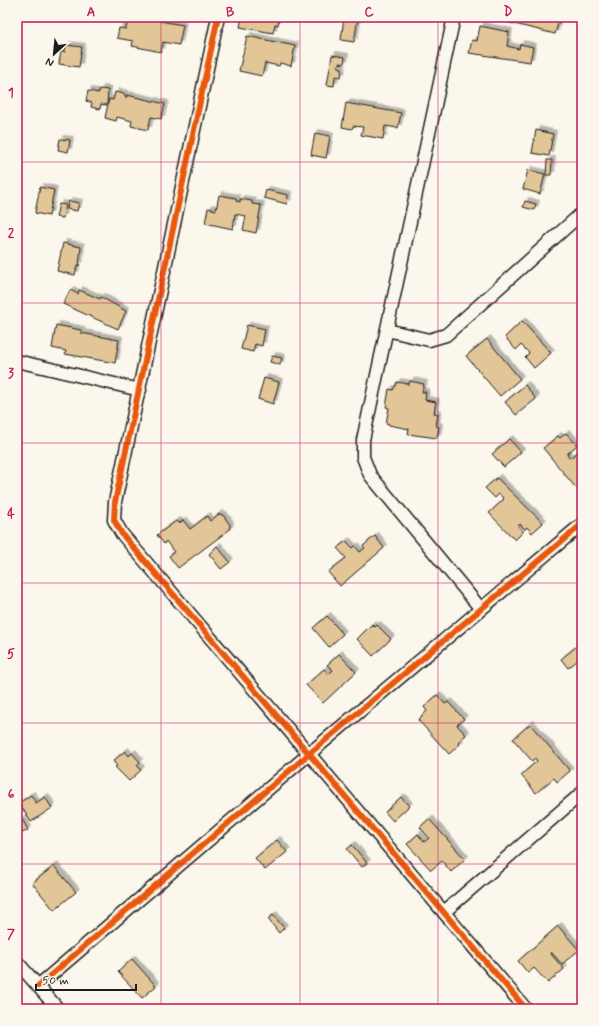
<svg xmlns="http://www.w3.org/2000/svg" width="599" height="1026" font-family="Mynerve,sans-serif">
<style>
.building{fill:#e3c697;stroke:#1c1c1c;filter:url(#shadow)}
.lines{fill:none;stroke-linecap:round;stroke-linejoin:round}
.street-casing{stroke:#1c1c1c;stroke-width:15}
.street{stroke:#fbf7ec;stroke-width:12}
.cycleway-casing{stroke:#fbf7ec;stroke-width:8}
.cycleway{stroke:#e8590c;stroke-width:6}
.grid{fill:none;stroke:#c2185b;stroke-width:1;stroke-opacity:0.55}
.neatline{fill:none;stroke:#c2185b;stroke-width:1.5}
.grid-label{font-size:13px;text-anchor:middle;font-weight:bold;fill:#c2185b}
</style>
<defs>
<filter id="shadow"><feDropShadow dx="3.5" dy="-3.5" stdDeviation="0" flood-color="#0004"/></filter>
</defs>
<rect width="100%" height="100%" fill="#fbf7ec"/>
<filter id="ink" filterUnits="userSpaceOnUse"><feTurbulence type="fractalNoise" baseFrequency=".025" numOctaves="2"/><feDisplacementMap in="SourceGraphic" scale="8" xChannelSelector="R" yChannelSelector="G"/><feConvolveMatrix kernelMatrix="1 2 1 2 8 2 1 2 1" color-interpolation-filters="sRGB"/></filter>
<g filter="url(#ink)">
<g class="building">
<path d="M146,17l15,2 -1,2 23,4 -4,20 -16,-3 -2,10 -29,-6 1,-5 -16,-3 2,-10 7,1 2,-11 17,3z"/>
<path d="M242,17h37l-1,8 -3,-1 -2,9 -33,-6z"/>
<path d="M344,17l14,1 -4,24 -13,-2z"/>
<path d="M486,17h74l-5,17z"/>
<path d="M480,26l29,6 -2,14 12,3 1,-5 13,3 -3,15 -61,-9 3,-13 5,1z"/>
<path d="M247,36l48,10 -4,20 -11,-3 -1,3 -14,-3 -3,13 -23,-5z"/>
<path d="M66,45l16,2 -3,20 -20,-3 2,-13 4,1z"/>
<path d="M332,55l13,2 -1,7 -5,-1 -1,4 4,1 -1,9 -6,-1 -1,10 -7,-1z"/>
<path d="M100,89l8,1 -1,15 -6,-1 -1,5 -9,-2 1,-4 -6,-2 2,-10 11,2z"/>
<path d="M115,92l10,2v3h2v-2l38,9 -4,15 -10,-2 -3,13 -17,-4 1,-5 -15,-4 -1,4 -11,-3 4,-19 4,1z"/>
<path d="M346,103l55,10 -3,15 -13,-2 -2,13 -22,-4 2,-8 -10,-1 -1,3 -10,-2z"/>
<path d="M536,130l17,4 -4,22 -17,-3z"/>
<path d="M315,133l15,3 -4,22 -15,-3z"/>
<path d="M60,139l10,1 -2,12 -10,-2z"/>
<path d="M547,160h5l-1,15h-5z"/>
<path d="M528,170l17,4 -5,20 -17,-5z"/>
<path d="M40,187l14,3 -5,26 -14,-3z"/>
<path d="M266,190l22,5 -1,9 -23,-6z"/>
<path d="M219,195l17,3v3l4,1v-3l12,2v3l9,1 -5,28 -13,-3 3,-14 -11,-2 -2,15 -28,-6 3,-15 8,2z"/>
<path d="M69,201l10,2 -2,8 -10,-2z"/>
<path d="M525,201l11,3 -2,6 -11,-3z"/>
<path d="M59,204l7,1 -3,13 -7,-1z"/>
<path d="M63,243l18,4 -2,19 -2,-1 -2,10 -18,-4z"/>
<path d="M70,290l8,4 1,-4 21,9 1,-2 25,14 -8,18 -55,-25z"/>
<path d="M522,321l29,32 -17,15 -9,-11 4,-4 -8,-8 -5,5 -11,-13z"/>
<path d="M56,325l25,5v3l38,7 -4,23 -50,-9 1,-3 -14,-3z"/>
<path d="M247,325l18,4 -3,17 -7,-2 -2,8 -12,-3z"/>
<path d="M487,339l33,40 -20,17 -34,-40z"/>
<path d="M272,356l10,2 -2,7 -10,-3z"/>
<path d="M264,378l15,4 -6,22 -15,-5z"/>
<path d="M410,381l14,3 -2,8h4l-1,8 11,2 -2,11 4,1 -2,12 3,1 -2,11 -29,-4 1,-5 -20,-4v-1l-3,-1 3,-15 -3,-1 3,-18 4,1 4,-8 12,2z"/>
<path d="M525,385l11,14 -20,16 -11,-13z"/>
<path d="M566,433l11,12 -10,9 3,4 12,-9v35l-6,4 -33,-40 15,-12 2,2z"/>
<path d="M509,439l12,13 -17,15 -12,-13z"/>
<path d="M497,478l46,45 -11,10 -5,-6 -2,2 -5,-5 -2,2 5,6 -8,8 -26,-27 15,-14 -5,-5 -4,4 -10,-10z"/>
<path d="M219,514l4,1 7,10 -1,5 -51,38 -9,-12 5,-4 -8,-11 -2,3 -7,-9 19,-14 4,2 3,-3 7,9 17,-13 3,5z"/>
<path d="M375,536l9,12 -44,38 -12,-14 18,-14 -9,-10 9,-7 7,7 2,-2 5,6 5,-4 -2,-2z"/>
<path d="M217,546l13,16 -9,7 -12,-15z"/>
<path d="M327,616l16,18 -14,13 -16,-19z"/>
<path d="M372,624l3,3 2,-2 14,14 -18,17 -16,-17z"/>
<path d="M582,642v15l-14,11 -7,-9z"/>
<path d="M339,654l17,18 -33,31 -17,-18 18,-16 5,5 4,-4 -6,-5z"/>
<path d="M437,695l8,9 3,-2 16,17 -7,6 9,10 -8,7 2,2 -11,10 -31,-34 9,-9 -3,-4z"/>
<path d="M530,724l40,47 -13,11 -3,-4 -18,15 -15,-18 16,-14 -2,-3 -3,3 -19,-22z"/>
<path d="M125,751l4,5 3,-3 8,9 -3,3 4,5 -12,11 -14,-14 2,-1 -4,-5z"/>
<path d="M31,795l5,8 9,-6 7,11 -21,14 -12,-19z"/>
<path d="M401,797l8,9 -16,15 -8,-9z"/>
<path d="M22,819l6,11 -11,6v-14z"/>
<path d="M429,819l36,40 -14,13 -9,-11 -11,9 -24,-26 11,-10 6,8 5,-4 -9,-11z"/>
<path d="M277,840l10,12 -22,18 -10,-12z"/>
<path d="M352,845l15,18 -5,4 -15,-18z"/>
<path d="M54,866l22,26 -22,18 -22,-27z"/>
<path d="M273,915l11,13 -5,5 -11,-14z"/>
<path d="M558,926l21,24 -17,14 -11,-12 -1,1 14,16 -16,14 -14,-15 -6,5 -10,-12z"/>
<path d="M132,959l24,27 -14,12 -24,-26z"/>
</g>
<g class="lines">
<g class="street-casing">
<g id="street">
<path d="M218,17l-103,485 -1,18 8,14 404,475"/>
<path d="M454,17l-91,423v17l7,18 111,134"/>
<path d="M387,330l42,10 17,-5 136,-122"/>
<path d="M17,361l123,29"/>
<path d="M444,912l138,-119"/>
<path d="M17,962l41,47"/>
<path d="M38,986l271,-232 273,-230"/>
</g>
</g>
<use href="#street" class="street"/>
<g class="cycleway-casing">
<g id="cycleway">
<path d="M218,17l-103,485 -1,18 8,14 404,475"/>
<path d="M38,986l271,-232 273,-230"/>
</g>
</g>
<use href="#cycleway" class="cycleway"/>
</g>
</g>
<path class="grid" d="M161,17v992M300,17v992M438,17v992M17,162h565M17,303h565M17,443h565M17,583h565M17,723h565M17,864h565"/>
<rect width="599" height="1026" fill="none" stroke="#fbf7ec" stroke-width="44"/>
<g transform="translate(54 54) rotate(207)" stroke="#fbf7ec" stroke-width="3" paint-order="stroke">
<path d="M0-3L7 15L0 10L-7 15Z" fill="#1c1c1c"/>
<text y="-6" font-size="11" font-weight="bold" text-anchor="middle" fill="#1c1c1c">N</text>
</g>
<path d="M36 984v6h100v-6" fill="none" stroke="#1c1c1c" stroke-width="2"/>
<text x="42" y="984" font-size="12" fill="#1c1c1c" stroke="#fbf7ec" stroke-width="3" paint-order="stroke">50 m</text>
<rect x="22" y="22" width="555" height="982" class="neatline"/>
<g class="grid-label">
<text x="91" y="16">A</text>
<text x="230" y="16">B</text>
<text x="369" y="16">C</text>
<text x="508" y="16">D</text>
<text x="11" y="97">1</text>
<text x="11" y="237">2</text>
<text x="11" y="377">3</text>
<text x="11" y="518">4</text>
<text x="11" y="658">5</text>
<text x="11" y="798">6</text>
<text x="11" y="938">7</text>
</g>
</svg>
